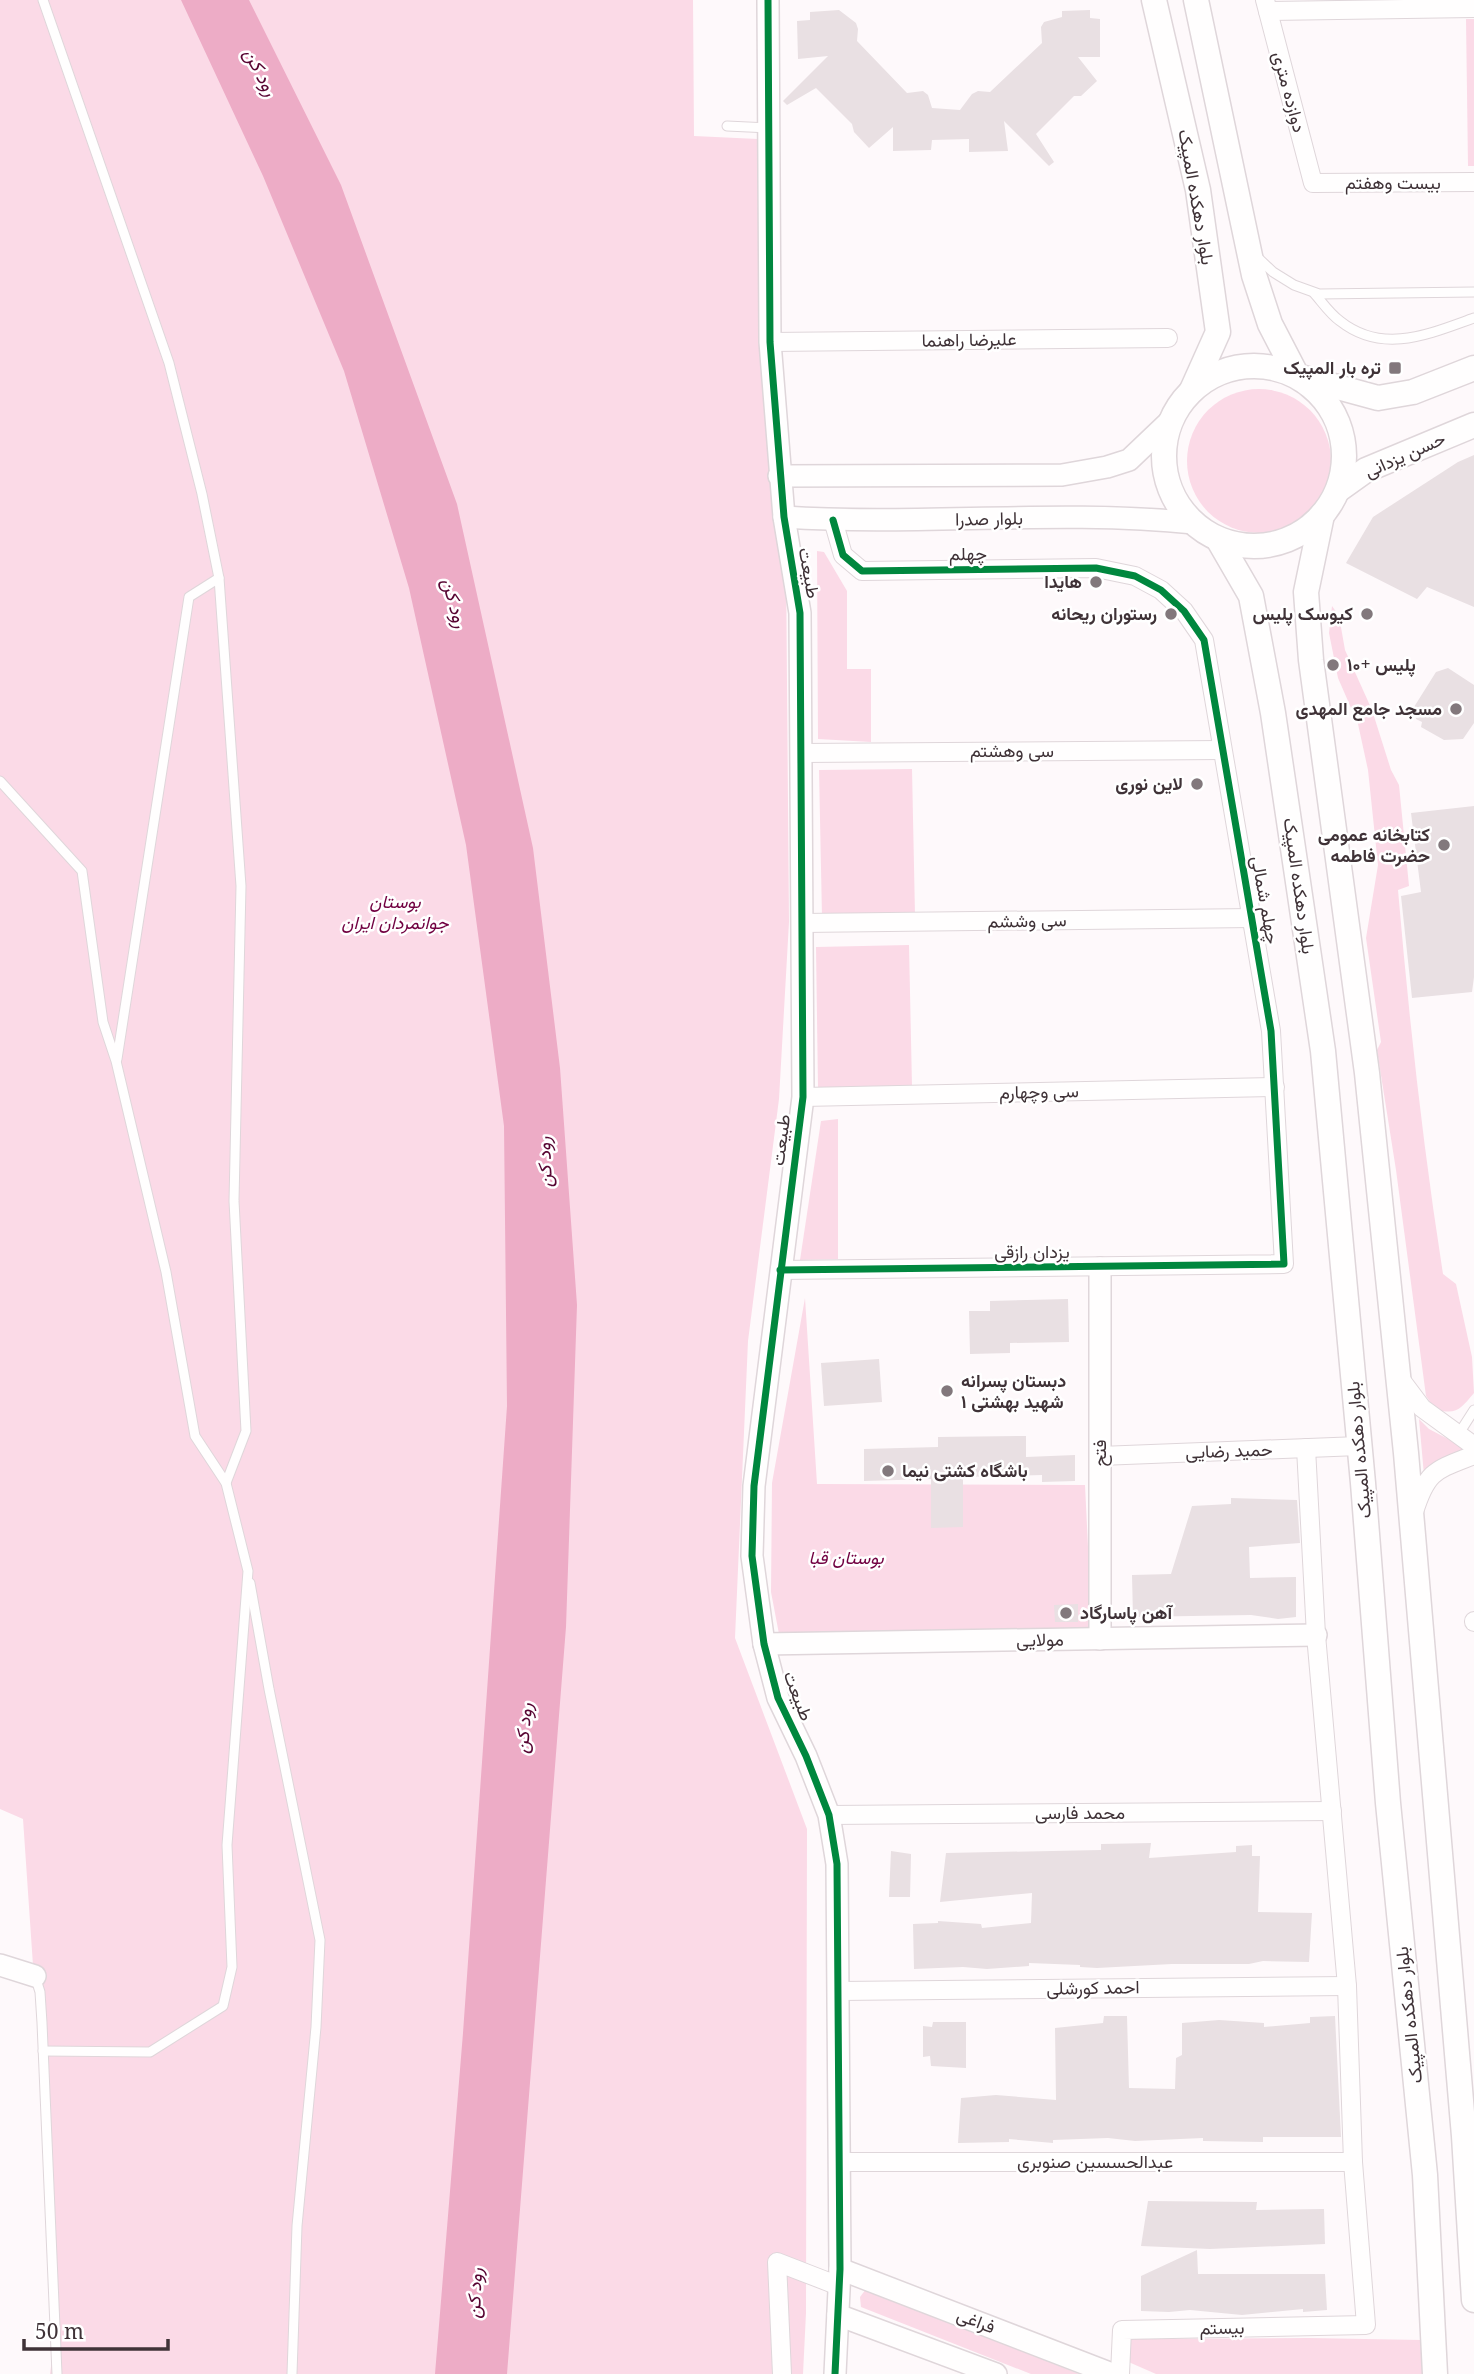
<svg xmlns="http://www.w3.org/2000/svg" width="1474" height="2374" font-family="'Noto Serif',Vazirmatn,serif">
<style>
.green{fill:#fbdae7}
.water{fill:#edacc6}
.building{fill:#e9e0e3}
.lines{fill:none;stroke-linecap:round;stroke-linejoin:round}
.service-casing{stroke:#dfd6da;stroke-width:11}
.minor-casing{stroke:#dfd6da;stroke-width:20}
.tertiary-casing{stroke:#dfd6da;stroke-width:24}
.secondary-casing{stroke:#dfd6da;stroke-width:27}
.service{stroke:#fffefe;stroke-width:9}
.minor{stroke:#fffefe;stroke-width:18}
.tertiary{stroke:#fffefe;stroke-width:21}
.secondary{stroke:#fffefe;stroke-width:24}
.cycleway-casing{stroke:#fff;stroke-width:11}
.cycleway{stroke:#00873e;stroke-width:7}
.poi-dot{fill:#82787c;stroke:#fff;stroke-width:2.5}
.labels{text-anchor:middle;stroke-width:5;stroke-linejoin:round;paint-order:stroke}
.street-label{font-size:18px;fill:#3f3237;stroke:#fff}
.poi-label{font-size:18px;font-weight:bold;fill:#3f3237;stroke:#fff;text-anchor:end}
.park-label{font-size:18px;font-style:italic;fill:#710041;stroke:#fff}
.water-label{font-size:19px;font-style:italic;fill:#570432;stroke:#fff}
</style>
<rect width="100%" height="100%" fill="#fef9fb"/>
<g class="green">
<path d="M0,0h693l1,136 64,3 8,204 20,222 3,357 -10,177 -31,242 -13,297 72,191 -1,484 -3,61h-753l7,-52 -11,-246 -12,-96 -11,-161 -23,-10z"/>
<path d="M1466,19h8v147h-6z"/>
<circle cx="1259" cy="461" r="72"/>
<path d="M817,551l7,1 23,39v78h24v73l-53,-3z"/>
<path d="M1332,606l7,10 6,34 27,60 19,60 8,15 10,101 -11,4c11,129 25,257 45,384l13,10 16,73 2,36c-13,15 -17,23 -39,16l-9,-13 -30,-226 -19,-120 4,-8 -15,-104 12,-73 -10,-95 -10,-46 -20,-46 -9,-45z"/>
<path d="M912,769l3,146 -93,2 -3,-147z"/>
<path d="M909,945l3,141 -94,2 -2,-141z"/>
<path d="M838,1119v140l-38,1 21,-139z"/>
<path d="M805,1298l12,186 268,1 7,144 -313,5 -8,-42 1,-109z"/>
<path d="M1419,1419l10,10 38,20 -14,4 -29,22z"/>
<path d="M866,2289l213,85h-48l-170,-67 -1,-10z"/>
<path d="M1308,2338l114,2 1,34h-267l-32,-14 3,-21z"/>
</g>
<path class="water" d="M181,0h68l92,185 116,319 76,344 27,220 17,237 -11,322 -59,747h-72l28,-341 44,-627 -3,-280 -38,-281 -57,-257 -65,-217 -81,-195z"/>
<g class="building">
<path d="M839,10l17,13 2,6 -1,12 50,52 16,-2 5,4 4,13 28,2 12,-16 6,-3 12,1 52,-49 -1,-16 3,-5 18,-5v-6l28,-1v8l10,1v38h-22l19,24 -16,15h-7l-38,38 18,28 -5,4 -45,-45 4,30 -39,1v-13l-37,1 -1,10 -38,1v-24l-24,21 -15,-16 -2,-8 -36,-36 -29,17 -4,-4 45,-45 -30,3 -1,-38 13,-1v-8z"/>
<path d="M1474,455v152l-47,-20 -10,12 -71,-36 27,-46 85,-55z"/>
<path d="M1448,668l26,17v38l-11,16 -19,1 -23,-13 1,-5 -6,-3 -2,-12 22,-35z"/>
<path d="M1474,806v171l-2,15 -60,6 -11,-102 20,-4 -10,-79z"/>
<path d="M1068,1299l1,43 -59,1v10l-40,1 -1,-43h21v-10z"/>
<path d="M879,1359l3,43 -58,4 -3,-43z"/>
<path d="M1026,1436v21l49,-2v26l-33,1v-7l-79,2v50l-32,1v-49l-67,2v-32l74,-2v-10z"/>
<path d="M1231,1498l66,2 3,43 -51,4 1,31 46,-1v40l-18,2 -27,-4 -118,2 -1,-42 39,-1 21,-68 39,-2z"/>
<path d="M1078,1604v18h-23l-1,-17z"/>
<path d="M1151,1843l-2,15 87,-6v-6l16,-1v11h8l-2,56 54,1 -3,49 -46,-1 -14,3h-77l-75,4 -17,-1v-2l-51,-2v3l-42,3 -24,-2 -49,2 -1,-45 25,-1v-2l43,3 1,4 49,-5 1,-30 -92,9 6,-49 155,-3v-6z"/>
<path d="M891,1851l20,3 -1,43h-21z"/>
<path d="M1104,2016h23l2,72 46,1 1,-31 6,-3v-32l37,-3 45,3v4l46,-4v-6l25,-1 6,121h-78v5l-60,-1v-3l-68,3 -27,-3 -55,2v3l-44,-4v3l-51,1 3,-45 35,-3 60,5 -1,-72 48,-5z"/>
<path d="M933,2022h33v46l-35,-2 -1,-10 -7,1v-31l9,1z"/>
<path d="M1148,2201l109,1 -1,8 68,-1 1,35 -115,5 -69,-3z"/>
<path d="M1197,2250l1,24h127l2,36 -24,2v-3l-61,6 -52,-5 -21,2 -28,-1v-35z"/>
</g>
<g class="lines">
<g class="service-casing">
<g id="service">
<path d="M43,0l126,363 33,131 17,84 22,308 -7,315 12,230 -20,52"/>
<path d="M727,126l40,2"/>
<path d="M1256,256l17,16 21,13 25,9 155,-2"/>
<path d="M1314,293c8,9 16,21 26,28 43,34 89,13 134,-3"/>
<path d="M0,781l82,90 21,151 13,39 50,211 29,164 31,47 22,88 -21,274 5,122 -9,39 -73,46 -107,-1"/>
<path d="M117,1059l72,-462 30,-19"/>
<path d="M1458,1435l16,-25"/>
<path d="M250,1583l19,106 51,251 -4,87 -19,199 -5,148"/>
<path d="M35,1976l5,16 2,31 15,351"/>
</g>
</g>
<g class="minor-casing">
<g id="minor">
<path d="M1265,0l48,183 161,-1"/>
<path d="M1268,11l206,-3"/>
<path d="M770,342l398,-4"/>
<path d="M801,753l421,-3"/>
<path d="M802,923l451,-5"/>
<path d="M803,1097l472,-10"/>
<path d="M780,1270l504,-6 -13,-233 -67,-391 -20,-29 -23,-21 -26,-14 -39,-8 -234,3 -19,-16 -10,-35"/>
<path d="M1398,1376l24,32 52,38"/>
<path d="M1100,1456l259,-10"/>
<path d="M1414,1512c13,-42 22,-42 60,-57"/>
<path d="M1474,1621v1"/>
<path d="M829,1815l503,-4"/>
<path d="M839,1991l508,-5"/>
<path d="M838,2162h515"/>
<path d="M782,2374l-5,-112 62,24"/>
<path d="M1120,2374l2,-44 244,-5 -13,-163 -6,-176 -31,-351 -10,-187"/>
</g>
</g>
<g class="tertiary-casing">
<g id="tertiary">
<path d="M768,0l2,342 14,175 16,96 3,484 -49,389 -2,70 12,88 14,54 28,58 23,59 8,49 3,405 -5,105"/>
<path d="M779,476l283,-1 45,-8 22,-7 42,-40"/>
<path d="M784,517c136,9 273,-8 410,6"/>
<path d="M1100,1639v-371"/>
<path d="M764,1644l552,-9"/>
<path d="M0,1965l35,11"/>
<path d="M840,2269l272,105"/>
<path d="M838,2315l158,59"/>
</g>
</g>
<g class="secondary-casing">
<g id="secondary">
<path d="M1154,0l44,190 20,142 -26,58"/>
<path d="M1196,0l58,275 16,49 27,52 81,22 35,-6 61,-24"/>
<circle cx="1254" cy="456" r="90"/>
<path d="M1338,490l28,-20 108,-45"/>
<path d="M1322,515l-16,77 5,68 56,413 39,380 58,683 10,164"/>
<path d="M1218,539l33,57 22,117 50,338 40,432 25,320 37,372 10,199"/>
</g>
</g>
<use href="#service" class="service"/>
<use href="#minor" class="minor"/>
<use href="#tertiary" class="tertiary"/>
<use href="#secondary" class="secondary"/>
<g class="cycleway-casing">
<g id="cycleway">
<path d="M768,0l2,342 14,175 16,96 3,484 -49,389 -2,70 12,88 14,54 28,58 23,59 8,49 3,405 -5,105"/>
<path d="M780,1270l504,-6 -13,-233 -67,-391 -20,-29 -23,-21 -26,-14 -39,-8 -234,3 -19,-16 -10,-35"/>
</g>
</g>
<use href="#cycleway" class="cycleway"/>
</g>
<g class="poi-dot">
<rect x="1388" y="361" width="14" height="14" rx="3.5"/>
<circle cx="1096" cy="582" r="7"/>
<circle cx="1171" cy="614" r="7"/>
<circle cx="1367" cy="614" r="7"/>
<circle cx="1333" cy="665" r="7"/>
<circle cx="1456" cy="709" r="7"/>
<circle cx="1197" cy="784" r="7"/>
<circle cx="1444" cy="845" r="7"/>
<circle cx="947" cy="1391" r="7"/>
<circle cx="888" cy="1471" r="7"/>
<circle cx="1066" cy="1613" r="7"/>
</g>
<g class="labels">
<g class="street-label">
<text transform="translate(1289 92) rotate(75)" y="6">دوازده متری</text>
<text x="1393" y="189">بیست وهفتم</text>
<text transform="translate(1196 197) rotate(80)" y="6">بلوار دهکده المپیک</text>
<text transform="translate(969 340) rotate(-1)" y="6">علیرضا راهنما</text>
<text transform="translate(1405 455) rotate(-24)" y="6">حسن یزدانی</text>
<text transform="translate(989 519) rotate(-1)" y="6">بلوار صدرا</text>
<text transform="translate(968 554) rotate(-1)" y="6">چهلم</text>
<text transform="translate(809 573) rotate(80)" y="6">طبیعت</text>
<text x="1012" y="757">سی وهشتم</text>
<text transform="translate(1299 886) rotate(82)" y="6">بلوار دهکده المپیک</text>
<text transform="translate(1265 900) rotate(80)" y="6">چهلم شمالی</text>
<text transform="translate(1027 921) rotate(-1)" y="6">سی وششم</text>
<text transform="translate(1039 1092) rotate(-1)" y="6">سی وچهارم</text>
<text transform="translate(781 1140) rotate(-83)" y="6">طبیعت</text>
<text x="1032" y="1258">یزدان رازقی</text>
<text transform="translate(1359 1450) rotate(-95)" y="6">بلوار دهکده المپیک</text>
<text transform="translate(1229 1451) rotate(-2)" y="6">حمید رضایی</text>
<text transform="translate(1100 1453) rotate(-90)" y="6">فتح</text>
<text transform="translate(1040 1640) rotate(-1)" y="6">مولایی</text>
<text transform="translate(798 1696) rotate(69)" y="6">طبیعت</text>
<text x="1080" y="1819">محمد فارسی</text>
<text transform="translate(1093 1988) rotate(-1)" y="6">احمد کورشلی</text>
<text transform="translate(1409 2015) rotate(-96)" y="6">بلوار دهکده المپیک</text>
<text x="1095" y="2168">عبدالحسسین صنوبری</text>
<text transform="translate(976 2321) rotate(21)" y="6">فراغی</text>
<text transform="translate(1222 2328) rotate(-1)" y="6">بیستم</text>
</g>
<g class="poi-label">
<text x="1381" y="374">تره بار المپیک</text>
<text x="1082" y="588">هایدا</text>
<text x="1157" y="620">رستوران ریحانه</text>
<text x="1353" y="620">کیوسک پلیس</text>
<text x="1347" y="671" text-anchor="start">پلیس +۱۰</text>
<text x="1442" y="715">مسجد جامع المهدی</text>
<text x="1183" y="790">لاین نوری</text>
<text x="1430" y="841">کتابخانه عمومی<tspan x="1430" dy="21">حضرت فاطمه</tspan></text>
<text x="961" y="1387" text-anchor="start">دبستان پسرانه<tspan x="961" dy="21">شهید بهشتی ۱</tspan></text>
<text x="902" y="1477" text-anchor="start">باشگاه کشتی نیما</text>
<text x="1080" y="1619" text-anchor="start">آهن پاسارگاد</text>
</g>
<g class="park-label">
<text x="395" y="908">بوستان<tspan x="395" dy="21">جوانمردان ایران</tspan></text>
<text x="846" y="1564">بوستان قبا</text>
</g>
<g class="water-label">
<text transform="translate(261 72) rotate(63)" y="7">رود کن</text>
<text transform="translate(455 603) rotate(75)" y="7">رود کن</text>
<text transform="translate(544 1162) rotate(-92)" y="7">رود کن</text>
<text transform="translate(523 1728) rotate(-85)" y="7">رود کن</text>
<text transform="translate(474 2293) rotate(-87)" y="7">رود کن</text>
</g>
</g>
<path d="M24 2339v10h144v-10" fill="none" stroke="#3f3237" stroke-width="3.5"/>
<text x="35" y="2339" font-size="21" fill="#3f3237" stroke="#ffffff" stroke-width="5" paint-order="stroke">50 m</text>
</svg>
